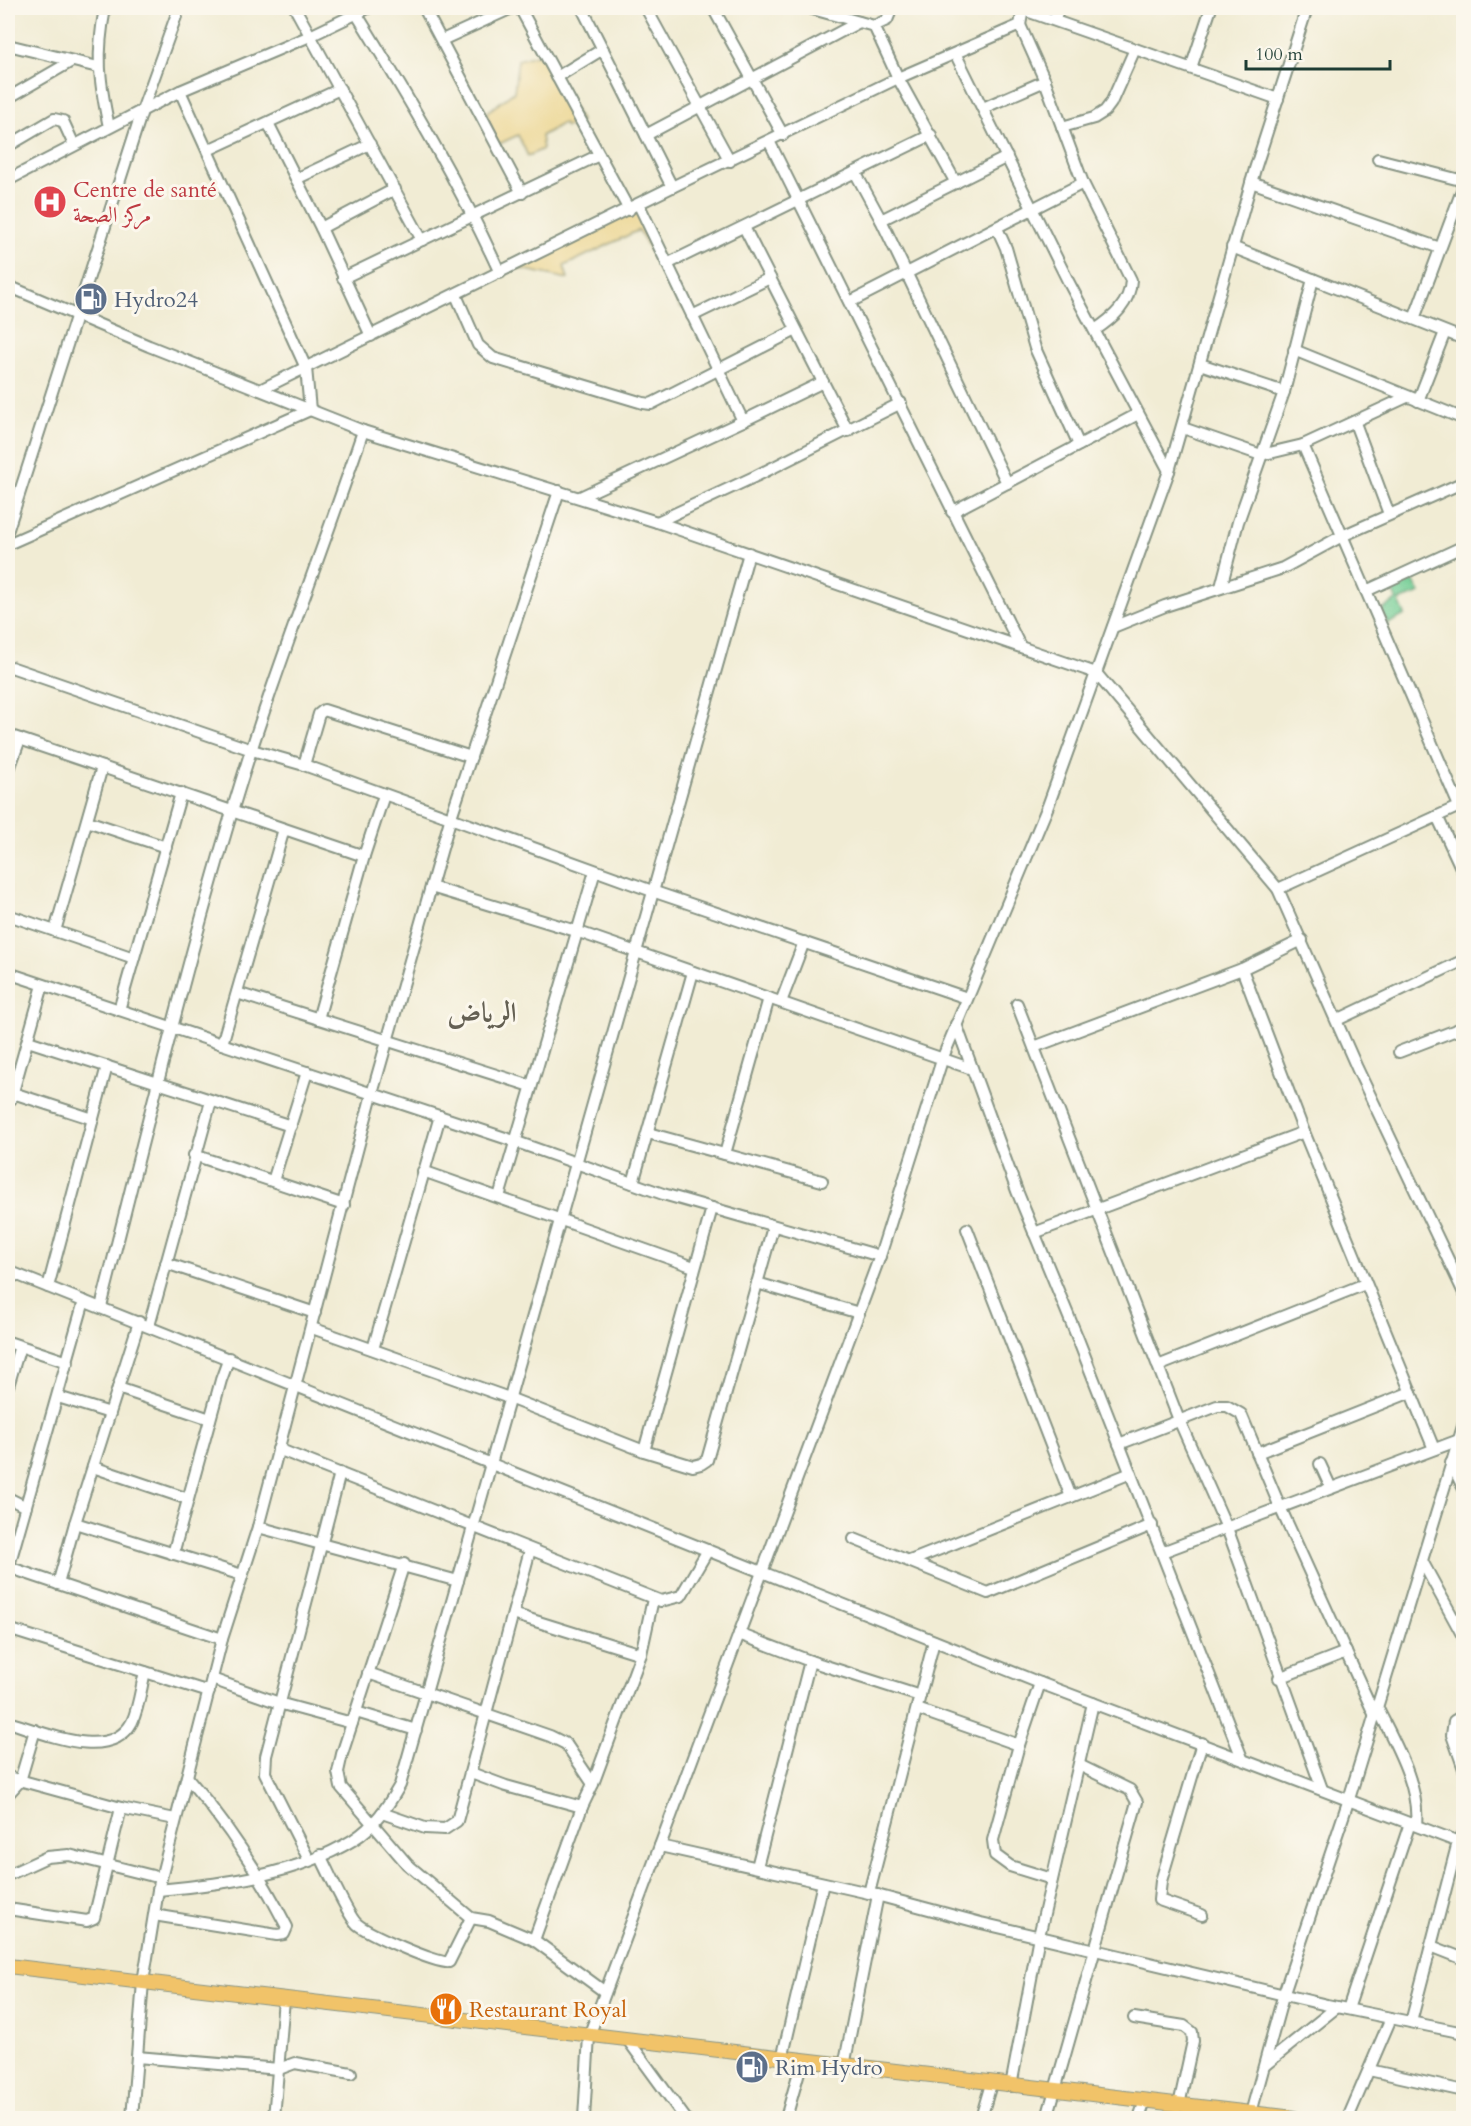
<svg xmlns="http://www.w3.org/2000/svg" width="1471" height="2126" font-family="Cardo,Amiri,serif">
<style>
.green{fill:#72cd94;stroke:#488564;stroke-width:1.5}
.sand{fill:#eeda9e;stroke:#868c69;stroke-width:1.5}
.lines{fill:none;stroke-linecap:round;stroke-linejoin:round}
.minor-casing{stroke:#889484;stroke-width:14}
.major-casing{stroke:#889484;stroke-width:16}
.minor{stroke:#fff;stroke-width:10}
.major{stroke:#f1c369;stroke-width:14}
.labels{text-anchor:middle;stroke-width:6;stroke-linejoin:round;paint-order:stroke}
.health-label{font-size:22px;fill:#be3a42;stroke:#fbf7ec;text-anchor:start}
.service-label{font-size:22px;fill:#4e5e75;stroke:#fbf7ec;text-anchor:start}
.food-label{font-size:22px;fill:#c56008;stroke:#fbf7ec;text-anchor:start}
.district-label{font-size:28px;font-weight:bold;fill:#646053;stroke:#fbf7ec}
</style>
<rect width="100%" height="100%" fill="#fbf7ec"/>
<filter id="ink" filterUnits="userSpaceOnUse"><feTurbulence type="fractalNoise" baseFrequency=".0167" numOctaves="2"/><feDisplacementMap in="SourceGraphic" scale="12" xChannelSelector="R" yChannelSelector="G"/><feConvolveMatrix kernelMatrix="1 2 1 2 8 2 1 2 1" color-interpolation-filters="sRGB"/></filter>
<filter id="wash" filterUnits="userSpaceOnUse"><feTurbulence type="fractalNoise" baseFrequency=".008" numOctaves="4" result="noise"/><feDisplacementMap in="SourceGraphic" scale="24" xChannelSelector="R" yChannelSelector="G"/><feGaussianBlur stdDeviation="1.35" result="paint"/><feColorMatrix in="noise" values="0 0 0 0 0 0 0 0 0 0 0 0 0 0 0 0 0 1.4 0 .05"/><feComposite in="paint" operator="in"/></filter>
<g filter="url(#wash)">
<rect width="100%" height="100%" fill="#f1ecd4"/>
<path class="green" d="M1411,576l9,17 -21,8 6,14 -17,9 -7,-13 15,-11 -3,-14z"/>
<g class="sand">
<path d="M540,54l41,67 -15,6 -3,-4 -22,13 2,13 -15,7 -10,-21 -21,10 -11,-32 28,-21 4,-32z"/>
<path d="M635,207l54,102 -9,-1 -41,-78 -75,36 4,13 -55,-12z"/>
</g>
</g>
<g filter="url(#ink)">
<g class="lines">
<g class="minor-casing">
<g id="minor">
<path d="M105,8c-9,47 -6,72 4,119"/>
<path d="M295,8l127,232 -79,38"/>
<path d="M424,8l98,185"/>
<path d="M520,8l109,202"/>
<path d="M582,8l90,179"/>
<path d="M646,8l84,153"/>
<path d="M713,8l70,127"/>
<path d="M809,8l65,18 13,-6 5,-12"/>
<path d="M1018,8l260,91"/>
<path d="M356,13c52,84 103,170 144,260"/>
<path d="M1054,20l5,-12"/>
<path d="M1020,25l25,56 38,102 48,97c-1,24 -18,38 -36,50"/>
<path d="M874,26l24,52 58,105"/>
<path d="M442,40l70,-32"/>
<path d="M8,45l90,22"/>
<path d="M956,55l112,226 101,190"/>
<path d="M1191,68l20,-60"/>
<path d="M557,77l46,-28"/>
<path d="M8,98l64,-37"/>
<path d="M983,108l62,-27"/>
<path d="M268,123l53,105 50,108"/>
<path d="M1062,127l32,-9 11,-7 6,-8 24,-54"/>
<path d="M646,135l213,-113"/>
<path d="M769,141l251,505"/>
<path d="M8,146l46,-27 9,2 11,24"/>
<path d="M208,150l132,-61"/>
<path d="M1378,159l86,22"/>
<path d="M855,172l26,48 126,263 -55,29"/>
<path d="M296,179l74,-35"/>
<path d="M8,180l172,-89 130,-55 58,-28"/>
<path d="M1251,182l189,66"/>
<path d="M639,205l104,216 80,-39"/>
<path d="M881,220l126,-63"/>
<path d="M744,227l104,204"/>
<path d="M321,228l74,-39"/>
<path d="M997,228l9,20 29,100 44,97"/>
<path d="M422,240l177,-85"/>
<path d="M1232,247l232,92"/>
<path d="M667,264l264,-129"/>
<path d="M8,286l141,60 214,85 294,91 439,151 182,216 79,179 107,225"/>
<path d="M456,295l22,50 15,13 150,45 8,1 145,-74"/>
<path d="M850,302l233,-119"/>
<path d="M692,316l78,-38"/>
<path d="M1414,319l50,-134"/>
<path d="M1294,350l170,69"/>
<path d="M1200,364l84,28"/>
<path d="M260,390l412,-203 226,-109 122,-53 3,-16"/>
<path d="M1418,401l27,-69"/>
<path d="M1355,423l34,91"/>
<path d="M1183,428l78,27 42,-10 104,-48"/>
<path d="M1303,445l156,361"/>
<path d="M1007,483l131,-69"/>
<path d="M580,497l163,-76"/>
<path d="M657,522l99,-46 145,-73"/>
<path d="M8,529l135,-421 36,-100"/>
<path d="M8,544l302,-134 -4,-42 -126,-277"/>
<path d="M1221,587l17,-65 46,-130 29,-113"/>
<path d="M1366,591l98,-45"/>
<path d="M1113,627l52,-21 118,-38 59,-32 122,-54"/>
<path d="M8,666l244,84 52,15 351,127 312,106"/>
<path d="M8,735l356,121"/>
<path d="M304,765l15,-51 5,-4 147,47"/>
<path d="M8,772l12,-33"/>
<path d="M1437,816l27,58"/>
<path d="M87,821l79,26"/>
<path d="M431,887l145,44 396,138"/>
<path d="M1278,889l186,-85"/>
<path d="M8,915l126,43"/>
<path d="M55,931l47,-164"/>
<path d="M1242,969l62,163 130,317"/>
<path d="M8,973l506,168 149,53 217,62"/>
<path d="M237,993l294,93"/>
<path d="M781,1002l23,-60"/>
<path d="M1017,1004l162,416 48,108 95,261"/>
<path d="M119,1010l62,-217"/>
<path d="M318,1019l46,-163 20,-61"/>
<path d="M1337,1020l127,-60"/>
<path d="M956,1024l61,167 61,148 164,419"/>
<path d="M28,1041l263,85"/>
<path d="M222,1044l62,-215"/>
<path d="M1034,1047l208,-78 60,-29"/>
<path d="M1399,1052l65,-25"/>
<path d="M13,1093l80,26"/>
<path d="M8,1098l3,1 32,-114"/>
<path d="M648,1133l174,48"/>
<path d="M725,1154l44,-156"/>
<path d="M194,1155l150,50"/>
<path d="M423,1171l271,96"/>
<path d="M273,1181l34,-109"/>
<path d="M633,1183l60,-211"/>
<path d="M499,1197l96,-326"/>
<path d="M967,1229l104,268"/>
<path d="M1034,1233l270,-101"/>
<path d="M166,1263l149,50"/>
<path d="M8,1271l1032,412 424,161"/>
<path d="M757,1283l102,30"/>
<path d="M48,1287l59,-221"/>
<path d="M101,1307c43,-168 83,-336 133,-502 38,-127 87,-249 129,-374"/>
<path d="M139,1322l-64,201 167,52"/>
<path d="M149,1326l62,-225"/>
<path d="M312,1328l197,70 135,53 49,15 8,-2 6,-4 66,-233"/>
<path d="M8,1342l60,20"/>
<path d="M373,1349l67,-233"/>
<path d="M1158,1366l207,-82"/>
<path d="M8,1386l12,-40"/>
<path d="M118,1388l92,31"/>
<path d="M58,1397l52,16"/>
<path d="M1119,1444l98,-38h10l14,8 39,93 95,209"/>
<path d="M278,1449l383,152 20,-5 27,-46"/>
<path d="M644,1451l68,-243"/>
<path d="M1257,1453l154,-61"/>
<path d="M1451,1463l13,26"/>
<path d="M1320,1464l11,24"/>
<path d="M93,1467l95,32"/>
<path d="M8,1498l18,9"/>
<path d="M258,1527l200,54"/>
<path d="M854,1539l134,54 164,-68"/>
<path d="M1162,1552l297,-112"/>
<path d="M173,1554l48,-174 8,-22"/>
<path d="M910,1561l221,-88"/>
<path d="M1422,1561l42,77"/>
<path d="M404,1564l-62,190 -4,18 3,15 66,77 64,54 18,3 45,19 71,52"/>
<path d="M8,1567l214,72"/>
<path d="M8,1569l76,-268"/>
<path d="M58,1584l17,-61"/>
<path d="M513,1614l128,40"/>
<path d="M8,1629l201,63"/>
<path d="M739,1634l71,27 110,35"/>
<path d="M368,1673l182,63 16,8 27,40"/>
<path d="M1279,1678l67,-26"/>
<path d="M212,1679l70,25 70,19"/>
<path d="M1040,1683l-21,62 -26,95 2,15 15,11 42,13"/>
<path d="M1377,1707c17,35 43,78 39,118"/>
<path d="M917,1709l102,36"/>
<path d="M356,1712l60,18"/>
<path d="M1464,1715l-10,6 -2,14 12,34"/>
<path d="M8,1722c32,9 102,42 124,0 7,-15 9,-35 13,-50"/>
<path d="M1202,1743l-41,138 -2,19 43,15"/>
<path d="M471,1773l35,13 76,21 11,-23 48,-130 12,-55"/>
<path d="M8,1777l113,31 54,11"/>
<path d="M8,1794l12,-13 15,-51"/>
<path d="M382,1813l43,15 20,1 12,-8 73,-271"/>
<path d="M660,1846l209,47 112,30 346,82 137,28"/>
<path d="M320,1855c7,14 28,61 37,69 10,9 82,41 92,38l22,-44"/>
<path d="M309,1860l-44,-87 1,-17 74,-283"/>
<path d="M757,1867l53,-206"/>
<path d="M8,1875l39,-18 22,-2 92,23"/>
<path d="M158,1890c65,-6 138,-15 195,-50 21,-13 35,-34 47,-55l349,-1232"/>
<path d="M869,1893l65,-252"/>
<path d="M8,1909l79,12 7,-3 27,-110"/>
<path d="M154,1915l123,20 7,-1 3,-7c-28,-55 -60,-103 -100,-150"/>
<path d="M534,1940l48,-133"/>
<path d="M1431,1946l33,13"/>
<path d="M1348,2009l62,-186"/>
<path d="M1134,2018l50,8 8,6 1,9 -14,64"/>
<path d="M1411,2022l47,-180 6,-9"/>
<path d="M628,2040l57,78"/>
<path d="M137,2057l142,12 16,-6 56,10"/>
<path d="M782,2059l41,-176"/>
<path d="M1265,2065l72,-58"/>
<path d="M844,2066l34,-171"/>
<path d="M1369,2070l95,21"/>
<path d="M1011,2086l28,-150 54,-233"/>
<path d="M1251,2113l33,-120 65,-194 115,-376"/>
<path d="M132,2118l11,-136 15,-92 64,-251 36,-112 114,-433 78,-274 109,-329"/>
<path d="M274,2118l10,-119"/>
<path d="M584,2118l5,-82 291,-780 63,-199 105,-251 121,-335 86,-302 52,-161"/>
<path d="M786,2118l16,-57"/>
<path d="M981,2118l10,-34"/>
<path d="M1047,2118l90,-316 -7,-12 -51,-25"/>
<path d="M1139,2118l6,-17"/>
<path d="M1348,2118l43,-100"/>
</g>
</g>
<g class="major-casing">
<path id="major" d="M8,1966l1286,152"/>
</g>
<use href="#minor" class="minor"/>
<use href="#major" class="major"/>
</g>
</g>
<defs>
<g id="hospital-disc" transform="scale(1.725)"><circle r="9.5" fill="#e0444e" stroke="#fbf7ec"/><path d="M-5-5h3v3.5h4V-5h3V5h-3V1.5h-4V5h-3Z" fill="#fff"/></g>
<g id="fuel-disc" transform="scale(1.725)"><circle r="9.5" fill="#5c6f8a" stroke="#fbf7ec"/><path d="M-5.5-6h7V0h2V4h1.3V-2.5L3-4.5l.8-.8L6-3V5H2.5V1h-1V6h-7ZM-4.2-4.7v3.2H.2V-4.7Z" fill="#fff"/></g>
<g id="restaurant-disc" transform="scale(1.725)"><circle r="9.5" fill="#e8710a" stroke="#fbf7ec"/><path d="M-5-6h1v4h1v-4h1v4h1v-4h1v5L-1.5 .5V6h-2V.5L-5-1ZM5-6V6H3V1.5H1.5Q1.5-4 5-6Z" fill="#fff"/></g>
</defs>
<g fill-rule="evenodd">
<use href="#hospital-disc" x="50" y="202"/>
<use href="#fuel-disc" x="91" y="299"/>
<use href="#restaurant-disc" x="446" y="2009"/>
<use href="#fuel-disc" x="752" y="2067"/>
</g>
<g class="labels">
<g class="health-label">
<text x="73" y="197">Centre de santé<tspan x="73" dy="25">مركز الصحة</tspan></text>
</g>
<g class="service-label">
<text x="114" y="307">Hydro24</text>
<text x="775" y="2075">Rim Hydro</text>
</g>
<g class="food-label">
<text x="469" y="2017">Restaurant Royal</text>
</g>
<g class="district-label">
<text x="482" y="1022">الرياض</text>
</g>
</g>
<rect width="1471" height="2126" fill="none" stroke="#fbf7ec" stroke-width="30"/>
<path d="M1246 60v9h144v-9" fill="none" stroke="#1f3d34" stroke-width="3"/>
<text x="1255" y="60" font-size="18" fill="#1f3d34" stroke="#fbf7ec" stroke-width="4.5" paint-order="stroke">100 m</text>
</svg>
